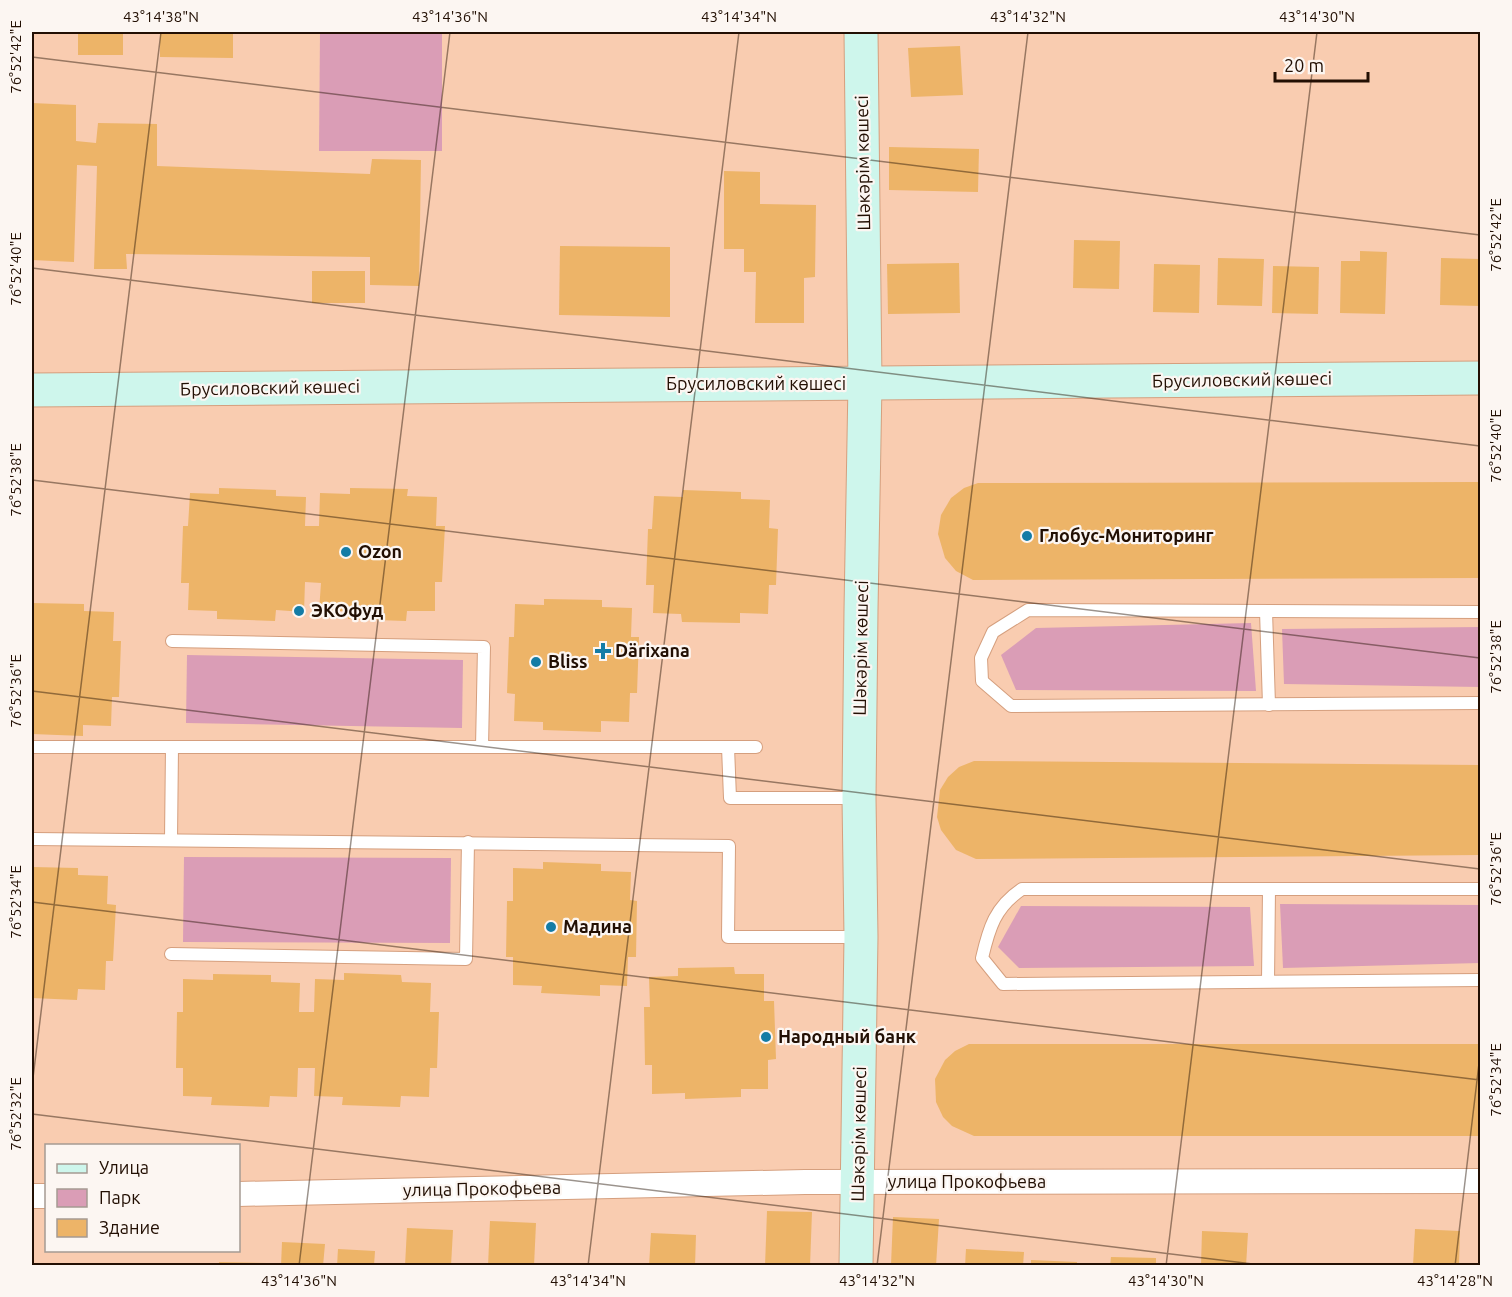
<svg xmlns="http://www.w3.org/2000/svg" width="1512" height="1297" font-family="Ubuntu,sans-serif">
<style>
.green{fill:#da9db6}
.building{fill:#edb468}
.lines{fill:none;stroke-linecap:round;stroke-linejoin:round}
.lane-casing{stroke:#d59f7e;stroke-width:14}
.street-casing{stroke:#d59f7e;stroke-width:26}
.secondary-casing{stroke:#d59f7e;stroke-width:35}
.lane{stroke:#fff;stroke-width:12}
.street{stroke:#fff;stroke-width:24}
.secondary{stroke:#cef6ec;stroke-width:33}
.ticks{fill:none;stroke:#220f03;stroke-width:1.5;stroke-opacity:0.45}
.poi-dot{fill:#147ca6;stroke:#fcf6f2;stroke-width:2}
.labels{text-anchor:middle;stroke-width:4.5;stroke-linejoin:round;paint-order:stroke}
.street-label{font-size:18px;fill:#220f03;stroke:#fcf6f2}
.poi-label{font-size:18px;font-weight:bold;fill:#220f03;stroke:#fcf6f2;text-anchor:start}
.neatline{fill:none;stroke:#220f03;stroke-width:2}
.ticks-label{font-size:15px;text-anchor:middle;fill:#220f03}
</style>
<rect width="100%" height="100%" fill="#f9ccb0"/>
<g class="green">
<path d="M320,32h122v119h-123z"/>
<path d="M1251,623l5,68 -240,-1 -15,-35 35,-27z"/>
<path d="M1480,627v60l-196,-3 -2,-55z"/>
<path d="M187,655l276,5 -1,68 -276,-5z"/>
<path d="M184,857l267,1 -1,85 -267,-1z"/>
<path d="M1280,904l200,1v58l-197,5z"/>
<path d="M1021,906l229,1 4,59 -235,2 -21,-21z"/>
</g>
<g class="building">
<rect x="78" y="32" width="45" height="23"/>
<path d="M160,32h73v26l-73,-1z"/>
<path d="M960,46l3,49 -52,2 -3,-49z"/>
<path d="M32,103l44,2v36l20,2 2,-20 59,1v42l213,8 2,-15 49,1 -2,126 -49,-1v-28l-244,-3 1,15h-33l3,-103 -20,-1 -3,97 -42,-2z"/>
<path d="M889,147l90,2 -1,43 -89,-2z"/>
<path d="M724,171l36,1v32l56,1 -1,72 -11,1v45h-49l1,-51h-12v-23h-20z"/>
<path d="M1074,240l46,1 -1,48 -46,-1z"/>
<path d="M560,246l110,1v70l-111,-2z"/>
<path d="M1360,251l27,1 -2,62 -45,-1 1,-52h19z"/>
<path d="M1218,258l46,1 -2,47 -45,-1z"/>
<path d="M1441,258l39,1v47l-40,-1z"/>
<path d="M959,263l1,50 -72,1 -1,-50z"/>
<path d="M1154,264l46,1 -1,48 -46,-1z"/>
<path d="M1273,266l46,1 -1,47 -46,-1z"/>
<rect x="312" y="271" width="53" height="32"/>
<path d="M1480,482v96l-507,2 -17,-9 -11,-13 -7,-24 3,-19 10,-17 13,-10 14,-5z"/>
<path d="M219,488l57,2v6l30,1 -1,29h14l1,-33 30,1v-6l58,1 -1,7 30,1 -1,29h9l-3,56h-7v29h-28l-1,10 -58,-2v-8h-29l2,-28 -16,-1 -1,30 -28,-2 -1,11 -58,-2v-8l-29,-1 1,-27h-8l2,-57h5l2,-33 29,1z"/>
<path d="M683,490l58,2v7l29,1 -1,28 9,1 -2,56h-7l-1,29 -28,-1v10l-58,-1 -1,-8 -28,-1 1,-28h-8l2,-56h4l2,-33 29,1z"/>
<path d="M544,599l58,1v7l30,1 -1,29h8l-2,56h-7l-1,29 -28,-1v11l-58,-2v-8l-29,-1 1,-27 -8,-1 2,-56h5l1,-33 29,1z"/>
<path d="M32,603l52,1v7l30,1 -1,29h8l-2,56h-7l-1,29 -28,-1v11l-51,-2z"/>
<path d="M974,761l506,4v90l-504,4 -20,-9 -15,-20 -4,-13 3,-27 8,-13 11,-10z"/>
<path d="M543,862l58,2v7l30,1 -1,28 7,1 -1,56h-8l-1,29 -27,-1v11l-59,-3 1,-7 -29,-1v-28h-7l1,-56h6v-33l30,1z"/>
<path d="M32,867l46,1v7l30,1 -1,28 9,1 -3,56h-7l-1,29 -27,-1 -1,11 -45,-2z"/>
<path d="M734,967l1,7h29v27h10l2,58 -8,1v29h-27v8l-56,2v-6l-33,1v-29h-7l-1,-58h6l-1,-30 29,-1v-8z"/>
<path d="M344,973l57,2 1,7 29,1 -1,29h9l-2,56h-7l-1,29 -28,-1 -1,11 -58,-2 1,-8 -29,-1 1,-28h-17l-1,29 -27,-1 -1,11 -58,-2 1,-8 -29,-1v-28h-7l1,-56h6v-33l30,1v-6l58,1v7l29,1 -1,29h15l1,-33 29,1z"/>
<path d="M969,1044h511v92h-506l-22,-10 -9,-9 -7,-15 -1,-23 10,-19 10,-9z"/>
<path d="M767,1211l45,1 -2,54h-45z"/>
<path d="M893,1217l46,2 -3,47 -45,-1z"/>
<path d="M490,1221l46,2 -2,43h-46z"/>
<path d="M407,1228l46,2 -2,36h-46z"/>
<path d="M1415,1229l45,2 -1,35h-46z"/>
<path d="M1202,1231l46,2 -2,33h-45z"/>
<path d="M651,1233l45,2 -1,31h-46z"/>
<path d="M282,1242l43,2 -2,22h-42z"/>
<path d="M338,1249l37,2 -1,15h-37z"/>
<path d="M966,1249l58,3 -1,14h-58z"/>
<path d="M1111,1257l45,1v8h-46z"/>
<path d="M1031,1260l46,2v4h-46z"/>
<path d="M219,1262l49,1v3h-49z"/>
</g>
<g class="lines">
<g class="lane-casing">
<g id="lane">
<path d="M1266,611l3,94"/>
<path d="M1480,612l-452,-2 -35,22 -12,26 1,23 29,25 469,-3"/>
<path d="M172,641l312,6 -2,100"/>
<path d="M32,747h724"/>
<path d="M728,747l2,51h128"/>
<path d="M32,839l697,7 -1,91h132"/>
<path d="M171,840l1,-93"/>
<path d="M1480,889h-458c-27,18 -33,39 -40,69l21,26 477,-4"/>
<path d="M171,954l295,5 2,-117"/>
<path d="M1268,981l1,-92"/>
</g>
</g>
<g class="street-casing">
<g id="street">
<path d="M238,1194l567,-12 675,-1"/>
<path d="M32,1196h14"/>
</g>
</g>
<g class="secondary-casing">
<g id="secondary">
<path d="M32,390l1448,-12"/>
<path d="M856,1266l5,-329 -2,-139 2,-188 4,-227 -4,-351"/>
</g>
</g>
<use href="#lane" class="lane"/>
<use href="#street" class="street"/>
<use href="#secondary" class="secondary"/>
</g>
<path class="ticks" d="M32,57l1448,178M32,268l1448,178M32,480l1448,178M32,691l1448,178M32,902l1448,178M32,1086l129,-1054M32,1114l1237,152M299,1266l151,-1234M588,1266l151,-1234M877,1266l151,-1234M1166,1266l151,-1234M1455,1266l25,-211"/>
<g class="poi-dot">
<circle cx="1027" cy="536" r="6"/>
<circle cx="346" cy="552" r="6"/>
<circle cx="299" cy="611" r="6"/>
<path d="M600 642h6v6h6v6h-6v6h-6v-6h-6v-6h6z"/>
<circle cx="536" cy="662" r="6"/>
<circle cx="551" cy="927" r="6"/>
<circle cx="766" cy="1037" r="6"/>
</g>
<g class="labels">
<g class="street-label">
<text transform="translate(863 163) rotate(-91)" y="6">Шәкәрім көшесі</text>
<text transform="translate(1242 380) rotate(-1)" y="6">Брусиловский көшесі</text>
<text x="756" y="390">Брусиловский көшесі</text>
<text transform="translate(270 388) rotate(-1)" y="6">Брусиловский көшесі</text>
<text transform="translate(861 648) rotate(-89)" y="6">Шәкәрім көшесі</text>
<text transform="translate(859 1134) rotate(-89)" y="6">Шәкәрім көшесі</text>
<text x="967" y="1188">улица Прокофьева</text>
<text transform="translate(482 1189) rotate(-1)" y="6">улица Прокофьева</text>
</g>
<g class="poi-label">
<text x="1039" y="542">Глобус-Мониторинг</text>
<text x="358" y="558">Ozon</text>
<text x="311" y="617">ЭКОфуд</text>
<text x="615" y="657">Därixana</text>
<text x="548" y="668">Bliss</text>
<text x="563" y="933">Мадина</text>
<text x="778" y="1043">Народный банк</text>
</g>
</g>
<rect width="1512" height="1297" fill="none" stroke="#fcf6f2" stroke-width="66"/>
<rect x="45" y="1144" width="195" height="108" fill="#fcf6f2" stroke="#a59a92" stroke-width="1.5"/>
<rect x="57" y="1164" width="30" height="9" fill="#cef6ec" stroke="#a59a92" stroke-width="1.5"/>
<text x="99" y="1174" font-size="18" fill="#220f03">Улица</text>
<rect x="57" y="1189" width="30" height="18" fill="#da9db6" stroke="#a59a92" stroke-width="1.5"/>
<text x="99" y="1204" font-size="18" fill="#220f03">Парк</text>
<rect x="57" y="1219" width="30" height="18" fill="#edb468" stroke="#a59a92" stroke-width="1.5"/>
<text x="99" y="1234" font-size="18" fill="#220f03">Здание</text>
<path d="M1275 72v9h93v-9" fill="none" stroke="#220f03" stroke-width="3"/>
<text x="1284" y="72" font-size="18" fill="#220f03" stroke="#fcf6f2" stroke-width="4.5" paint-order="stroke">20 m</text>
<rect x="33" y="33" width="1446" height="1231" class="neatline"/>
<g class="ticks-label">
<text x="161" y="22">43°14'38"N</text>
<text x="450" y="22">43°14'36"N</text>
<text x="739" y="22">43°14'34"N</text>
<text x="1028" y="22">43°14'32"N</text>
<text x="1317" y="22">43°14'30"N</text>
<text transform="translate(16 57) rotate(-90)" y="5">76°52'42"E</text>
<text transform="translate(1496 235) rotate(-90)" y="5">76°52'42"E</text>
<text transform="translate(16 269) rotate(-90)" y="5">76°52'40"E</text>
<text transform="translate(1496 446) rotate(-90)" y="5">76°52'40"E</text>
<text transform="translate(16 480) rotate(-90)" y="5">76°52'38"E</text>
<text transform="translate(1496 657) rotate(-90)" y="5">76°52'38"E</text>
<text transform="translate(16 691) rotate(-90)" y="5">76°52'36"E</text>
<text transform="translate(1496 869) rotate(-90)" y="5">76°52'36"E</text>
<text transform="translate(16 902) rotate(-90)" y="5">76°52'34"E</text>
<text transform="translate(1496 1080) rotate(-90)" y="5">76°52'34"E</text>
<text transform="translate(16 1114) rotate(-90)" y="5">76°52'32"E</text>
<text x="299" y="1286">43°14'36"N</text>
<text x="588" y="1286">43°14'34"N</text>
<text x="877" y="1286">43°14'32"N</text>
<text x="1166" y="1286">43°14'30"N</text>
<text x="1455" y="1286">43°14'28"N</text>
</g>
</svg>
